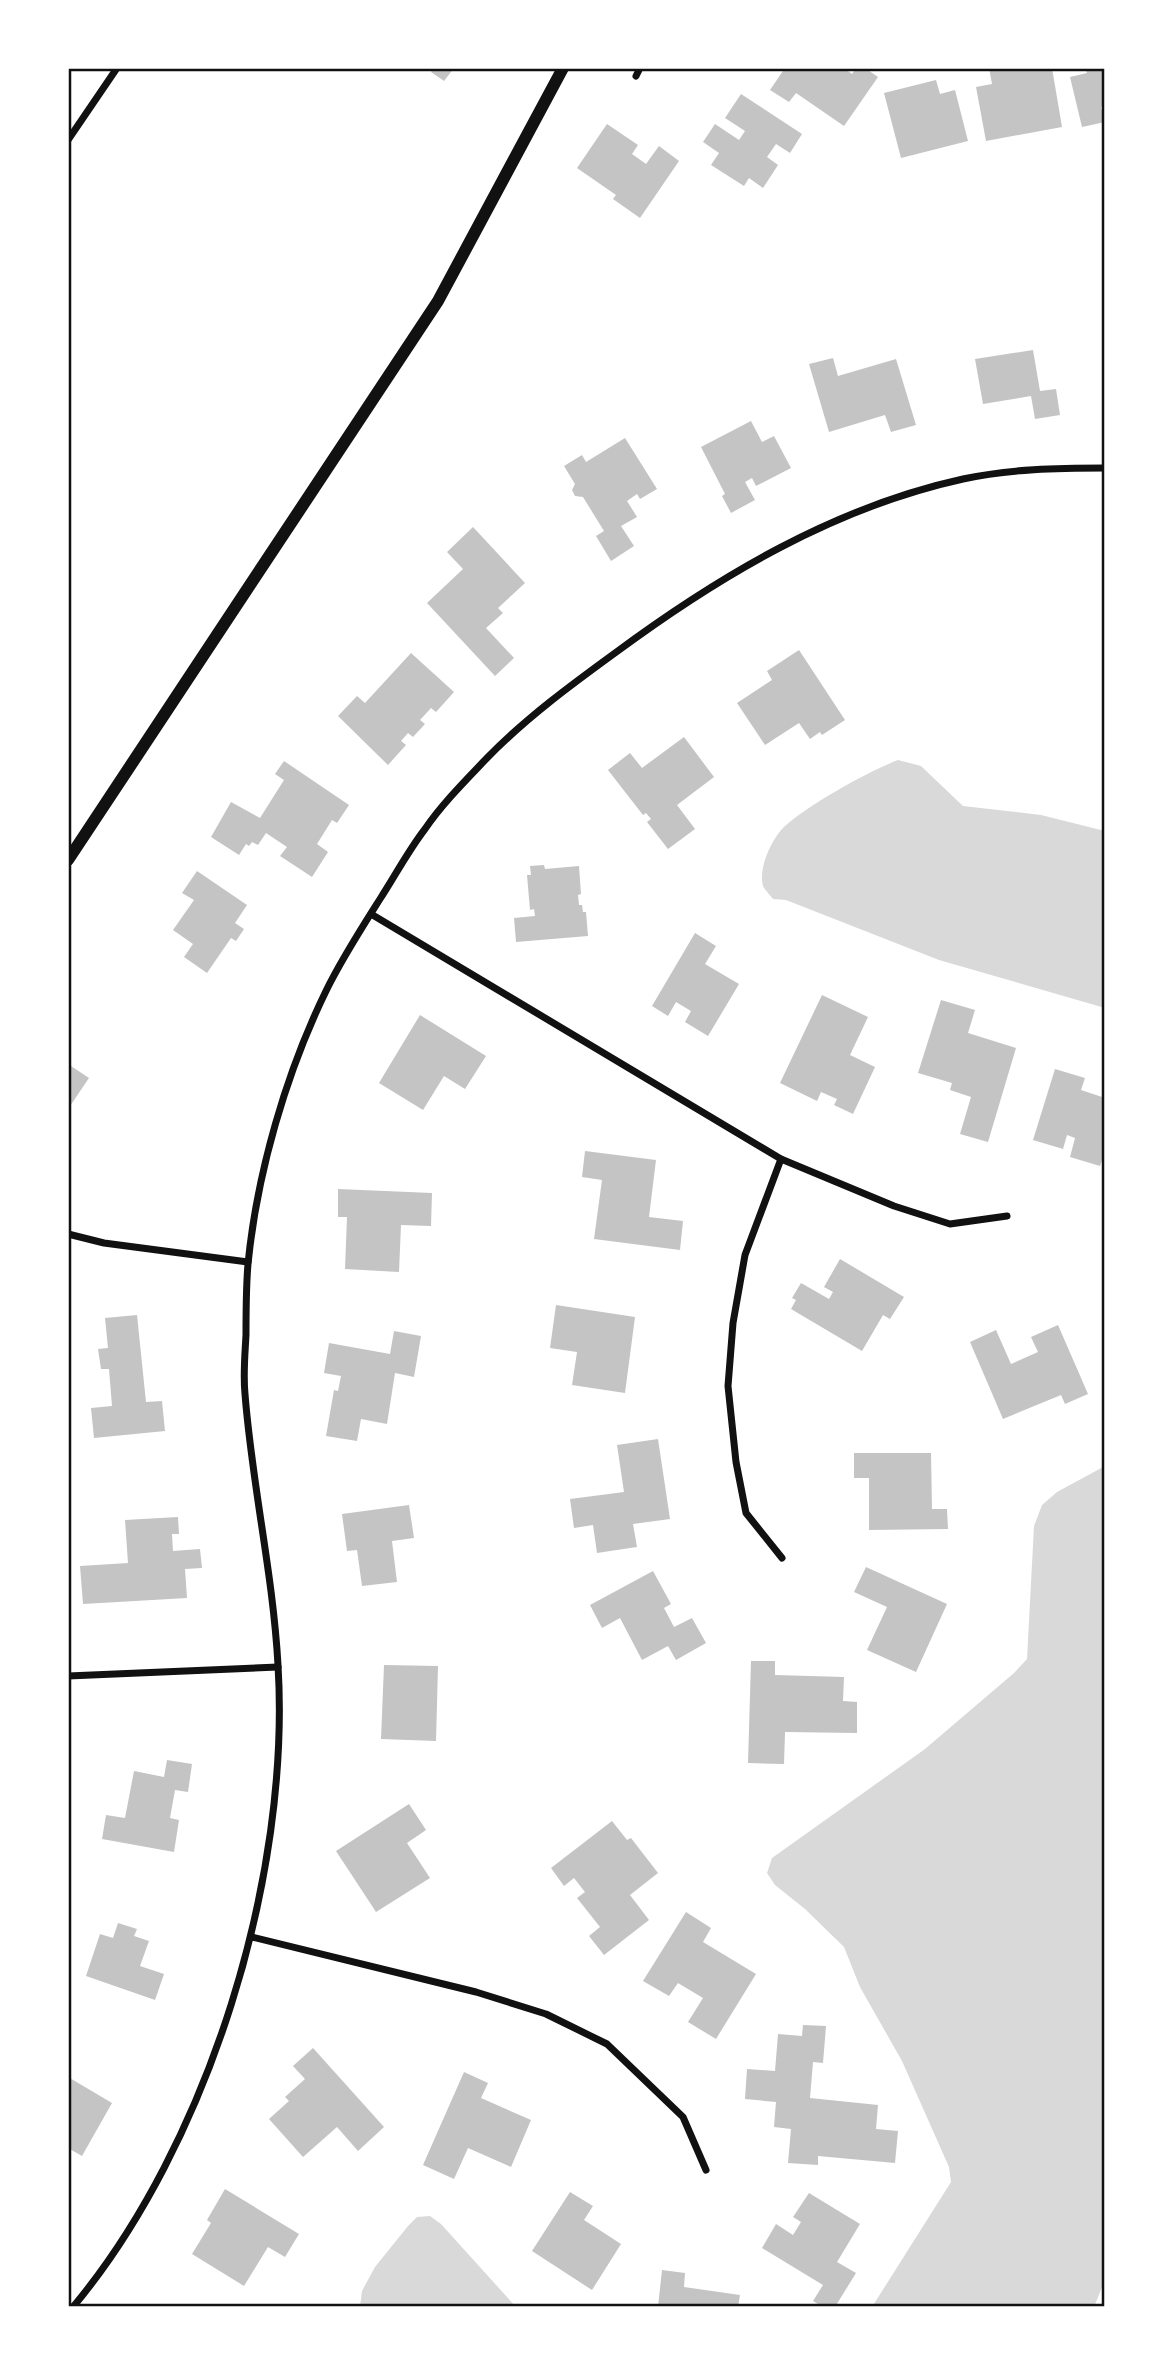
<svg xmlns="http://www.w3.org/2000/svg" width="1173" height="2375" font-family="'IBM Plex Sans',sans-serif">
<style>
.water{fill:#d9d9d9}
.building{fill:#c4c4c4}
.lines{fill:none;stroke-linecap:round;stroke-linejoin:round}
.minor{stroke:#111;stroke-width:7}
.tertiary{stroke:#111;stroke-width:12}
.neatline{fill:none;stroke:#111;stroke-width:2.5}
</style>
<rect width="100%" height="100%" fill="#fff"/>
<g class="water">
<path d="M898,760l23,6 42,40 78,9 64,16v177l-166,-48 -153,-60 -13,-1c-3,-4 -8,-9 -10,-13 -5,-18 9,-48 22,-60 25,-22 82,-54 113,-66z"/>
<path d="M1105,1466v814l-11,27h-222l79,-125 -2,-15 -47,-106 -42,-74 -16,-40 -39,-38 -30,-24 -8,-12 5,-15 153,-109 89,-76 13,-14 7,-133 8,-21 15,-13z"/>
<path d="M430,2216l11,8 75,83h-156l2,-16 13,-24 33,-41 9,-9z"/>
</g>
<g class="building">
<path d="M434,68h20l-10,13 -13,-9z"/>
<path d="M785,68h59l8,6 4,-6h9l13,9 -34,49 -48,-33 -7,9 -19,-12z"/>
<path d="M989,68h63l10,59 -76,14 -10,-54 16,-3z"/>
<path d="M1085,68h20v39h-4l4,15 -23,5 -12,-50 17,-4z"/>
<path d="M936,80l4,14 15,-4 13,51 -67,17 -17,-65z"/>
<path d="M741,94l61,40 -12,19 -14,-9 -9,13 11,8 -15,23 -14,-10 -5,8 -33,-21 8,-12 -16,-11 12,-18 24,16 6,-9 -20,-13z"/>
<path d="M607,124l31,21 -6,9 14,10 13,-18 20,15 -39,57 -27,-19 3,-4 -39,-27z"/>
<path d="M1033,350l7,41 16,-2 4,26 -25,4 -4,-23 -48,8 -8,-45z"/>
<path d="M833,358l5,18 58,-17 20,66 -25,7 -6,-17 -56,17 -20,-68z"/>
<path d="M751,421l11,21 12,-6 17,32 -35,18 -4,-8 -7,4 10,18 -24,13 -9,-17 3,-2 -24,-47z"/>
<path d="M625,438l32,51 -17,10 -3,-5 -10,7 10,16 -16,9 13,20 -23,15 -15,-25 8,-5 -21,-34 -8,-1 -3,-6 3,-6 -11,-18 18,-11 4,7z"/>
<path d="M473,527l52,56 -27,25 5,5 -17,15 28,30 -19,18 -68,-73 36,-34 -16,-17z"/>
<path d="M799,650l46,70 -23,15 -2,-3 -10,7 -11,-16 -34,22 -28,-42 35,-23 -5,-9z"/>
<path d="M411,653l43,39 -18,20 -5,-4 -11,12 5,4 -12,13 -5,-4 -7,8 5,4 -18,20 -50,-49 19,-20 8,7z"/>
<path d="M684,737l30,40 -37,28 18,24 -27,20 -21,-27 4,-3 -5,-6 -3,2 -35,-45 22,-17 12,15z"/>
<path d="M284,761l65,44 -12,18 -5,-3 -15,24 11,8 -16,25 -32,-21 7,-9 -21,-14 -8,12 -6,-3 -3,4 -3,-2 -7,11 -28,-18 20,-35 29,16 24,-38 -9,-6z"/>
<path d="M544,865l1,4 34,-3 2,28 -3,1 1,10h3l1,7h3l2,24 -72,6 -2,-24 21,-2 -1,-7 -4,1 -3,-35h4l-1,-9z"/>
<path d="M197,871l50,34 -12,18 9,6 -8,12 -5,-3 -24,35 -23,-16 9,-13 -20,-14 21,-30 -12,-7z"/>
<path d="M695,933l21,13 -11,18 34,20 -31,52 -23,-14 6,-11 -15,-9 -8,14 -16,-10z"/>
<path d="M822,995l46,22 -18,38 25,12 -22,47 -19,-9 3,-6 -16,-7 -4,9 -37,-18z"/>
<path d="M941,1000l34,10 -7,23 48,15 -28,94 -28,-8 11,-37 -21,-7 2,-7 -34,-10z"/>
<path d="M420,1015l66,41 -21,33 -21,-13 -21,34 -44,-27z"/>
<path d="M68,1064l21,14 -21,31z"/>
<path d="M1055,1069l30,9 -4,12 24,8v53l-5,15 -30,-9 5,-19 -8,-3 -4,14 -30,-9z"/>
<path d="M585,1151l71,9 -7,57 34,4 -3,29 -86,-11 8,-59 -20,-3z"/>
<path d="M338,1189l94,4 -1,33 -30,-1 -2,47 -54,-3 2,-52h-9z"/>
<path d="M840,1259l64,38 -14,22 -7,-4 -21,36 -71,-42 5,-9 -4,-2 9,-15 28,16 4,-7 -9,-5z"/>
<path d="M556,1305l79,12 -10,76 -53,-8 5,-33 -27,-4z"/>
<path d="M137,1315l9,87 16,-1 3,30 -71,7 -3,-30 21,-2 -3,-37h-8l-3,-20 10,-1 -3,-30z"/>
<path d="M1058,1325l30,69 -23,10 -4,-9 -58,24 -33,-77 26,-12 15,34 27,-12 -7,-15z"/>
<path d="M394,1331l27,5 -7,41 -19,-4 -8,51 -26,-5 -4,22 -31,-5 8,-46 4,1 3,-15 -17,-3 5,-30 61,11z"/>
<path d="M658,1439l12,80 -37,5 4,23 -40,6 -4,-28 -19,3 -4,-29 54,-7 -7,-47z"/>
<path d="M854,1453h77l1,56h15l1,20 -79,1v-52h-15z"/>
<path d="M409,1505l5,33 -22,3 5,41 -35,4 -5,-36 -10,1 -5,-37z"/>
<path d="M178,1517l1,17h-7l1,17 27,-2 2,19 -17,1 2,29 -104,6 -3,-38 48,-3 -3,-43z"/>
<path d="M866,1567l81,37 -31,68 -49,-22 20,-43 -33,-15z"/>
<path d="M653,1571l18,33 -7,4 10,19 18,-9 14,25 -30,17 -8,-14 -26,14 -22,-42 -18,10 -12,-23z"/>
<path d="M751,1661h24v14l69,2 -1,24 14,1v31l-72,-1 -1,32 -36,-1z"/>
<path d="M384,1665l54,1 -2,75 -55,-2z"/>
<path d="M167,1760l25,4 -4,28 -13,-2 -5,28 9,2 -5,32 -72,-13 4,-24 19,3 9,-47 30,6z"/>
<path d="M409,1804l17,26 -19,13 23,35 -54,34 -40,-61z"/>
<path d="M612,1821l15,19 4,-2 27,35 -28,22 19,25 -45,35 -15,-19 11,-9 -23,-29 8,-6 -11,-14 -10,8 -13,-18z"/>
<path d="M686,1912l25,16 -8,14 53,32 -40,65 -28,-17 15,-24 -25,-15 -9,13 -26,-15z"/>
<path d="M118,1923l19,6 -3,7 15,5 -9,25 24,8 -9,26 -69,-24 14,-42 13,4z"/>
<path d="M803,2025l23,1 -3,37 -10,-1 -3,36 68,7 -2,24 22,2 -3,32 -77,-7v9l-30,-2 3,-34 -17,-2 2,-25 -31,-3 2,-30 28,2 3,-37 24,2z"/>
<path d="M313,2048l71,79 -26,24 -21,-24 -34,30 -34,-38 20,-18 -4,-4 20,-18 -12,-13z"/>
<path d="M464,2072l24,11 -7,15 50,22 -20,47 -43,-19 -14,31 -31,-14z"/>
<path d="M68,2077l44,26 -30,53 -14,-8z"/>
<path d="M225,2189l74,45 -14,23 -17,-10 -24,39 -52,-32 19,-31 -4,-3z"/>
<path d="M570,2192l23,14 -9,14 37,24 -29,46 -60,-39z"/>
<path d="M809,2193l51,31 -23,38 19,11 -21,34h-12l-10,-6 10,-16 -61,-37 14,-24 17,11 8,-13 -8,-5z"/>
<path d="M662,2270l23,3 -1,14 56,8 -2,12h-80z"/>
</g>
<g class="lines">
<g class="minor">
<path d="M636,76l4,-8"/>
<path d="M68,140l49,-72"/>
<path d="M371,914l410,245 113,47 56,18 57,-8"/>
<path d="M781,1159l-36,96 -12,68 -5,63 8,76 10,51 36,45"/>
<path d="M68,1234l36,9 144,19"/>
<path d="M68,1676l210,-9"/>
<path d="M252,1937l224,55 70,22 61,30 76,73 23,53"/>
<path d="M73,2307c136,-163 218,-431 205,-642 -5,-91 -26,-180 -33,-271 -2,-20 0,-40 1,-59 0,-24 0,-48 2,-71 9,-91 38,-191 78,-273 15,-31 35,-62 54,-92 15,-23 28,-48 45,-70 17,-25 41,-49 62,-71 39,-40 84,-73 128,-105 104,-77 220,-146 348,-174 46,-10 95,-11 142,-11"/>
</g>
<path class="tertiary" d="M68,860l370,-559 125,-233"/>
</g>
<rect width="1173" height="2375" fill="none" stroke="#ffffff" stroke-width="140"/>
<rect x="70" y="70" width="1033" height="2235" class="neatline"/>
</svg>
